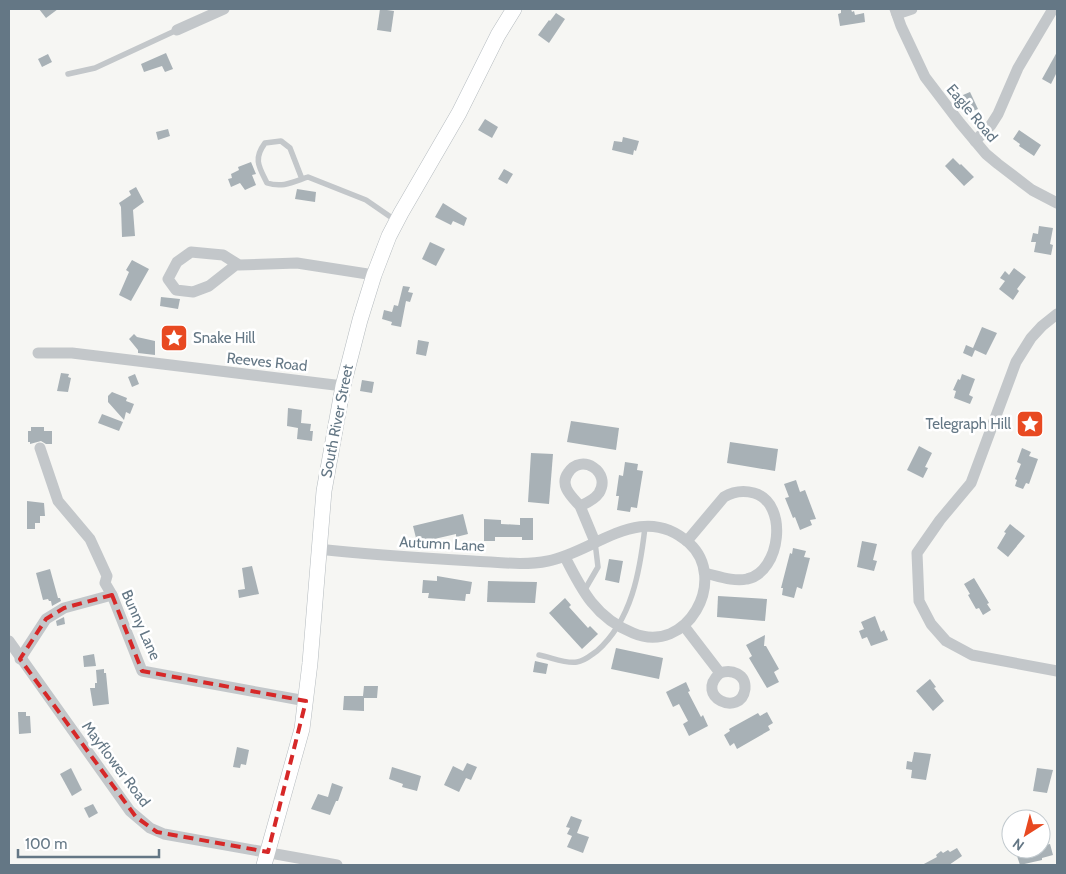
<svg xmlns="http://www.w3.org/2000/svg" width="1066" height="874" font-family="Cabin,sans-serif">
<style>
.building{fill:#a8b1b6}
.lines{fill:none;stroke-linecap:round;stroke-linejoin:round}
.secondary-casing{stroke:#b5bbbf;stroke-width:16}
.lane{stroke:#c3c7ca;stroke-width:5.5}
.street{stroke:#c3c7ca;stroke-width:11}
.secondary{stroke:#fff;stroke-width:15}
.marked{fill:none;stroke:#d62828;stroke-width:4;stroke-dasharray:10 6;stroke-linejoin:round}
.labels{text-anchor:middle;stroke-width:5;stroke-linejoin:round;paint-order:stroke}
.street-label{font-size:15px;fill:#647785;stroke:#fff}
.poi-label{font-size:15px;fill:#647785;stroke:#fff;text-anchor:start}
</style>
<rect width="100%" height="100%" fill="#f6f6f3"/>
<g class="building">
<path d="M39,9h19l-12,9z"/>
<path d="M380,9l14,2 -3,21 -14,-2z"/>
<path d="M851,9l1,3 2,-1 1,4 9,-2 1,9 -25,4 -2,-12 3,-1v-3z"/>
<path d="M556,13l9,6 -16,24 -11,-8 11,-15 1,1z"/>
<path d="M1057,52v20l-6,12 -9,-5z"/>
<path d="M166,53l7,16 -8,3 -3,-6 -18,6 -3,-8z"/>
<path d="M48,54l4,8 -10,5 -4,-8z"/>
<path d="M970,92l8,17 -10,4 -5,-18z"/>
<path d="M485,119l13,8 -6,11 -14,-8z"/>
<path d="M168,129l2,7 -12,4 -2,-8z"/>
<path d="M1019,130l22,15 -7,11 -15,-10 1,-2 -7,-5z"/>
<path d="M623,137l16,4 -3,10 -2,-1 -1,5 -21,-5 2,-9 8,1z"/>
<path d="M953,158l7,7 1,-1 13,13 -10,9 -19,-20z"/>
<path d="M251,162l5,12 -4,1 4,10 -11,5 -5,-7 -9,4 -3,-8 4,-1 -1,-4 8,-4 -1,-3z"/>
<path d="M504,169l9,5 -6,10 -9,-5z"/>
<path d="M136,187l8,15 -11,8 2,26 -13,1 -1,-30 -2,-4 12,-8 -2,-4z"/>
<path d="M297,189l19,3 -1,10 -20,-3z"/>
<path d="M443,203l24,15 -3,8 -11,-5 -2,4 -16,-8z"/>
<path d="M1039,226l14,2 -3,16 3,1 -2,10 -17,-3 2,-10h-5l2,-9 5,1z"/>
<path d="M430,242l15,7 -9,17 -14,-7z"/>
<path d="M132,260l17,9 -18,32 -12,-6 10,-23 -3,-2z"/>
<path d="M1014,268l12,9 -9,12 2,2 -6,9 -14,-11 6,-8 -5,-3 5,-7 4,4z"/>
<path d="M403,286l7,1 -2,5 5,1 -3,9 -4,-1 -5,26 -10,-2 1,-3 -10,-3 2,-9 8,2 2,-7 4,1z"/>
<path d="M161,297l19,2 -2,10 -18,-3z"/>
<path d="M982,327l15,6 -11,22 -11,-5 -3,7 -9,-4 3,-8 7,3z"/>
<path d="M134,334l3,3 18,4v14l-17,-2v-3l-9,-11z"/>
<path d="M418,340l11,2 -3,14 -10,-2z"/>
<path d="M61,373l8,1 -1,3 3,1 -3,14 -11,-1z"/>
<path d="M135,374l4,10 -7,3 -4,-10z"/>
<path d="M962,374l13,5 -6,16 4,2 -3,7 -16,-6 2,-7 -3,-1 5,-11 2,1z"/>
<path d="M362,380l12,2 -2,11 -12,-2z"/>
<path d="M112,392l15,6 -1,3 8,3 -4,10 -4,-2 -2,8 -16,-18v-6z"/>
<path d="M288,408l14,2 -1,13 10,1 -1,7h3l-1,10 -15,-2 1,-11 -11,-2z"/>
<path d="M102,414l21,8 -4,9 -21,-8z"/>
<path d="M571,421l48,7 -3,22 -49,-8z"/>
<path d="M31,427h13v4h8v13h-6l-5,-3 -11,3v-2h-2v-11h3z"/>
<path d="M730,442l48,7 -3,22 -48,-8z"/>
<path d="M919,446l13,7 -7,14 3,1 -5,10 -16,-8z"/>
<path d="M1022,448l9,4 -2,4 9,3 -9,25 -3,-1 -3,6 -8,-3 2,-6 -2,-1 6,-15 -4,-2z"/>
<path d="M531,453l22,1 -4,50 -21,-2z"/>
<path d="M625,462l13,2 -1,6 6,1 -6,37 -6,-1 -1,5 -13,-2 2,-14h-3l3,-21 4,1z"/>
<path d="M796,480l4,12 5,-2 11,29 -6,1 2,5 -12,5 -5,-13 -2,1 -8,-20 4,-1 -5,-13z"/>
<path d="M27,501l17,2 1,13h-5v7h-5v6h-8z"/>
<path d="M463,514l5,20 -12,3v-3l-26,6 1,3 -13,3 -5,-20z"/>
<path d="M520,518h13v22h-11v-3h-27v4h-11v-22l17,1v4l19,1z"/>
<path d="M1010,524l15,12 -17,21 -11,-9 9,-15 -2,-1z"/>
<path d="M862,541l15,3 -4,16 4,1 -3,10 -17,-4z"/>
<path d="M793,548l13,3 -2,6 6,1 -8,31 -5,-2 -3,11 -12,-3 1,-7h-2l9,-35 2,1z"/>
<path d="M609,559l14,2 -4,22 -14,-3z"/>
<path d="M252,566l7,28 -20,4 -1,-8 7,-1 -3,-21z"/>
<path d="M50,569l8,29h2l1,3 -9,5 -1,-5h-2l-1,-2 -5,1 -7,-27z"/>
<path d="M437,576l35,6 -2,12h-4l-1,7 -37,-3 1,-5h-7l1,-13 14,1z"/>
<path d="M974,578l15,25 -2,1 4,6 -8,5 -4,-7 -3,1 -8,-14 2,-1 -6,-10z"/>
<path d="M488,581l49,1 -2,21 -48,-1z"/>
<path d="M718,596l49,3 -2,22 -48,-4z"/>
<path d="M565,598l6,7 -2,2 19,21 2,-2 8,8 -16,15 -33,-36z"/>
<path d="M875,616l6,16 3,-2 4,10 -17,6 -4,-9 -5,2 -3,-8 5,-2 -3,-7z"/>
<path d="M64,617l1,7 -8,2 -1,-5z"/>
<path d="M765,635l-1,11h2l13,23 -5,3 5,10 -12,6 -18,-30 3,-2 -6,-11z"/>
<path d="M616,648l47,10 -4,21 -48,-10z"/>
<path d="M94,654l2,12 -12,1 -1,-11z"/>
<path d="M535,661l13,3 -2,10 -13,-2z"/>
<path d="M104,669v4h2l3,31 -16,2 -3,-18h5v-5h2l-1,-13z"/>
<path d="M930,679l6,8 -2,1 10,13 -11,10 -17,-20z"/>
<path d="M686,682l4,9 -2,1 13,25 2,-2 5,11 -19,10 -6,-12 5,-3 -9,-17 -6,3 -7,-15z"/>
<path d="M364,686h14l-1,12h-13v13l-21,-1 1,-14h19z"/>
<path d="M18,712h8v4h4l1,17 -12,1z"/>
<path d="M767,712l6,11 -5,3 2,4 -33,19 -3,-6 -4,3 -6,-11 6,-4 -1,-2 29,-16 2,3z"/>
<path d="M237,747l12,3 -3,15 -5,-1 -1,4 -7,-1z"/>
<path d="M914,752l17,2 -5,26 -15,-2 1,-8 -6,-1 1,-8 5,1z"/>
<path d="M467,763l10,4 -6,13 -5,-2 -7,14 -15,-7 9,-19 10,5z"/>
<path d="M392,767l29,9 -4,15 -15,-4 1,-3 -14,-5z"/>
<path d="M71,768l11,22 -10,6 -12,-22z"/>
<path d="M1037,768l16,2 -6,23 -14,-2z"/>
<path d="M332,783l11,4 -5,14h-2l-6,14 -19,-6 7,-15 10,3z"/>
<path d="M93,804l5,9 -9,5 -5,-10z"/>
<path d="M571,816l11,4 -5,13 12,4 -6,16 -16,-6 5,-11 -5,-2 3,-6 -4,-1z"/>
<path d="M1050,844l3,11 -11,3v2l-22,5 -3,-9 5,-1 -2,-6h21v-3z"/>
<path d="M957,848l5,8 -13,9h-27l15,-8 -1,-2 5,-4 2,2 5,-3 2,2z"/>
</g>
<g class="lines">
<g class="secondary-casing">
<path id="secondary" d="M264,865l38,-136 8,-66 14,-172 19,-105 17,-66 14,-45 15,-39 12,-23 58,-100 39,-78 16,-26"/>
</g>
<g class="lane">
<path d="M68,74l27,-6 82,-38"/>
<path d="M302,179l-12,-31 -9,-7 -16,2c-12,16 -6,24 2,40 16,5 26,-1 41,-6l58,23 29,20"/>
<path d="M584,591l14,-24 -3,-25"/>
<path d="M539,655c12,2 26,9 38,7 8,-1 14,-7 20,-11 35,-31 43,-80 48,-124"/>
</g>
<g class="street">
<path d="M895,9l6,17 24,51 35,46 26,31 12,10 34,26 25,13"/>
<path d="M897,14l15,-5"/>
<path d="M177,30l47,-21"/>
<path d="M975,141l16,-16 7,-11 20,-46 35,-59"/>
<path d="M237,264l-28,22 -16,6 -17,-2 -8,-11 9,-17 14,-10 32,3 16,10 58,-2 77,12"/>
<path d="M1057,314l-15,12 -11,12 -15,24 -45,121 -31,37 -23,33 2,48 12,23 15,17 26,14 85,16"/>
<path d="M38,353h34l271,33"/>
<path d="M40,448l18,53 32,38 17,37 -2,7 7,12 30,76 164,30"/>
<path d="M580,506c-8,-9 -21,-20 -12,-33 13,-21 44,-1 31,20 -4,6 -12,10 -19,13l15,36"/>
<path d="M687,541l37,-44c10,-6 19,-7 30,-4 35,10 27,79 -7,86 -13,3 -29,-3 -42,-6"/>
<path d="M318,549c52,6 103,9 155,12 24,1 51,5 75,0 47,-9 93,-61 141,-18 40,36 -2,113 -56,90 -37,-15 -51,-42 -68,-76"/>
<path d="M684,626l36,47c-27,24 21,45 25,16 1,-15 -13,-20 -25,-16"/>
<path d="M9,641l121,170 20,17 14,6 173,31"/>
<path d="M20,659l26,-40 18,-11 48,-13"/>
</g>
<use href="#secondary" class="secondary"/>
</g>
<path class="marked" d="M112,595l30,76 164,30 -38,151 -111,-20 -21,-15 -116,-158 26,-40 18,-11z"/>
<defs>
<g id="sight-square" transform="scale(1.4375)"><rect x="-9" y="-9" width="18" height="18" rx="4" fill="#e84921" stroke="#fff"/><path d="M0-6L1.8-2.2L6-1.7L2.9 1.2L3.7 5.4L0 3.3L-3.7 5.4L-2.9 1.2L-6-1.7L-1.8-2.2Z" fill="#fff"/></g>
</defs>
<g fill-rule="evenodd">
<use href="#sight-square" x="174" y="338"/>
<use href="#sight-square" x="1030" y="424"/>
</g>
<g class="labels">
<g class="street-label">
<text transform="translate(972 113) rotate(50)" y="5">Eagle Road</text>
<text transform="translate(267 362) rotate(6)" y="5">Reeves Road</text>
<text transform="translate(337 421) rotate(-79)" y="5">South River Street</text>
<text transform="translate(442 544) rotate(3)" y="5">Autumn Lane</text>
<text transform="translate(141 625) rotate(66)" y="5">Bunny Lane</text>
<text transform="translate(116 764) rotate(53)" y="5">Mayflower Road</text>
</g>
<g class="poi-label">
<text x="193" y="343">Snake Hill</text>
<text x="1011" y="429" text-anchor="end">Telegraph Hill</text>
</g>
</g>
<rect width="1066" height="874" fill="none" stroke="#647785" stroke-width="20"/>
<g transform="translate(1026 834) rotate(216)"><circle r="24" fill="#ffffff" stroke="#c1c9ce"/>
<path d="M0-4L9 19L0 12L-9 19Z" fill="#e84921"/>
<text y="-8" font-size="14" font-weight="bold" text-anchor="middle" fill="#647785">N</text>
</g>
<path d="M18 849v8h141v-8" fill="none" stroke="#647785" stroke-width="2.5"/>
<text x="25" y="849" font-size="15" fill="#647785" stroke="#ffffff" stroke-width="4" paint-order="stroke">100 m</text>
</svg>
